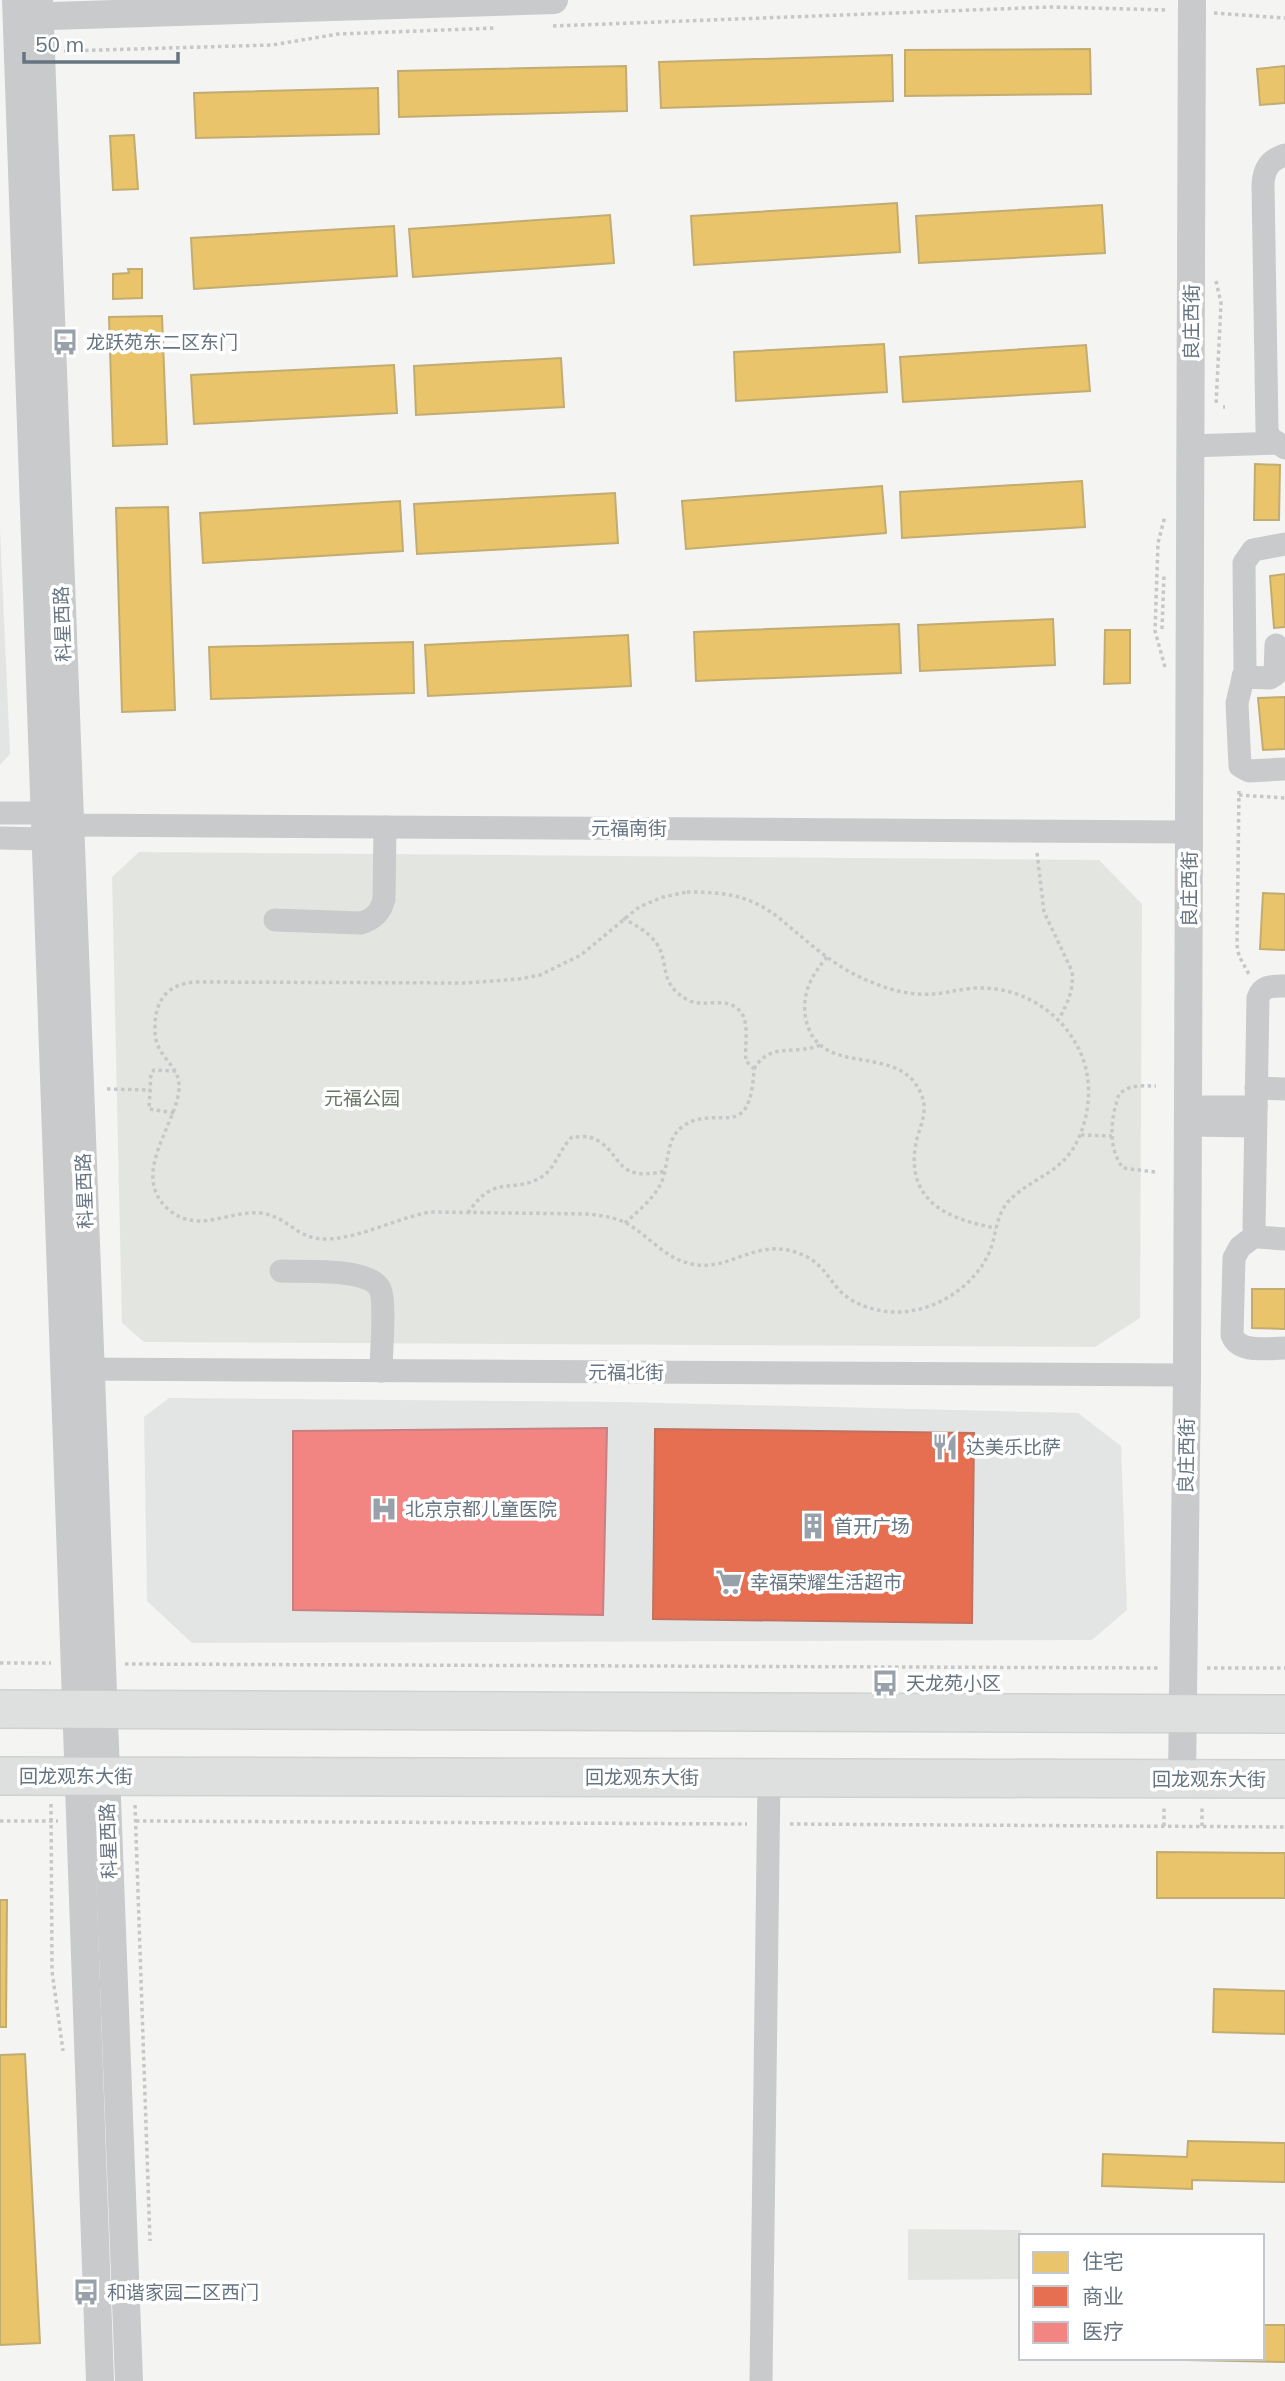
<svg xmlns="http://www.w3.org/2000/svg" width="1285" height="2381" font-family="Mulish,'Noto Sans SC',sans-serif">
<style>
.built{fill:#e3e4e4}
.green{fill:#e3e6e0}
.homes{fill:#e9c46a;stroke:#c2ac71;stroke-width:2}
.shops{fill:#e76f51;stroke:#c0715f;stroke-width:2}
.health{fill:#f28482;stroke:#c88082;stroke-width:2}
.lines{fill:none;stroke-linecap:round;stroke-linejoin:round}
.primary-casing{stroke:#d0d1d1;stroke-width:40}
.path{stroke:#c6c7c8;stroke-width:3.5;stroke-dasharray:3.5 3.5;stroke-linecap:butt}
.minor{stroke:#c9cacb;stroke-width:23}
.tertiary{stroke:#c9cacb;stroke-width:28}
.primary{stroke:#dedfdf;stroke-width:37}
.labels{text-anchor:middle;stroke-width:7;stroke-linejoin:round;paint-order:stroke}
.street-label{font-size:19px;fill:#667581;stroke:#fff}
.poi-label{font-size:19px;fill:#667581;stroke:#fff;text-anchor:start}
.park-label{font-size:19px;fill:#697865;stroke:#fff}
</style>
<rect width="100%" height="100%" fill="#f4f4f3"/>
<g class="built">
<path d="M0,529l10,225 -10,11z"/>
<path d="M169,1398l454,4 455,11 43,33 6,164 -35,30 -900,3 -45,-42 -3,-184z"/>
</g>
<g class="green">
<path d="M139,852l960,8 43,44 -2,414 -45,29 -951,-5 -22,-19 -10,-446z"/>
<path d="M908,2229l113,1v49l-113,1z"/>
</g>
<g class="homes">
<path d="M1090,49l1,45 -186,2v-46z"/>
<path d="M892,55l1,46 -232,7 -2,-46z"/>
<path d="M626,66l1,45 -228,6 -1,-46z"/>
<path d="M1285,66v37l-25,2 -3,-36z"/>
<path d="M378,88l1,46 -183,4 -2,-45z"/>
<path d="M134,135l4,54 -25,1 -3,-54z"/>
<path d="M897,203l3,49 -206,13 -3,-49z"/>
<path d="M1102,205l3,48 -186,10 -3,-47z"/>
<path d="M610,215l4,48 -201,14 -4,-48z"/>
<path d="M394,226l3,50 -203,13 -3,-51z"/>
<path d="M128,269h14v29l-29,1v-25l16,-1z"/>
<path d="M162,316l5,128 -54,2 -4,-129z"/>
<path d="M884,344l3,48 -151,9 -2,-49z"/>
<path d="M1086,345l4,46 -187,11 -3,-45z"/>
<path d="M561,358l3,49 -148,8 -2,-49z"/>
<path d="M394,365l3,48 -203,11 -3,-49z"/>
<path d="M1255,464l25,1 -1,55h-25z"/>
<path d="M1082,481l3,46 -183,11 -2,-46z"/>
<path d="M882,486l4,47 -200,16 -4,-48z"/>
<path d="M615,493l3,50 -201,11 -3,-50z"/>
<path d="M400,501l3,50 -200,12 -3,-50z"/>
<path d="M168,507l7,203 -53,2 -6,-204z"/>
<path d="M1285,574v53l-11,1 -4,-52z"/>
<path d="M1053,619l2,46 -135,6 -2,-46z"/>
<path d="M899,624l2,49 -205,8 -2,-49z"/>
<path d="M1105,630h25v53l-26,1z"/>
<path d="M628,635l3,51 -203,10 -3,-51z"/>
<path d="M413,642l1,51 -203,6 -2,-52z"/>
<path d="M1285,697v52l-22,1 -5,-52z"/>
<path d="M1263,893l22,1v56l-25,-1z"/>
<path d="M1252,1289h33v40l-33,-1z"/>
<path d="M1157,1852l128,1v45h-128z"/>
<path d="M0,1900h7l-1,127h-6z"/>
<path d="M1214,1989l71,2v43l-72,-2z"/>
<path d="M25,2054l15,289 -40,2v-290z"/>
<path d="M1188,2141l97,2v39l-93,-2v9l-90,-3 1,-32 84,3z"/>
<path d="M1262,2325h23v37l-196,-4h173z"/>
</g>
<path class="shops" d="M655,1429l319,4 -2,190 -319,-4z"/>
<path class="health" d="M607,1428l-4,187 -310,-5v-179z"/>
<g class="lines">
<g class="primary-casing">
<g id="primary">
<path d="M0,1709l1285,5"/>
<path d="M0,1776l1285,3"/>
</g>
</g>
<g class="path">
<path d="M1214,13l71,5"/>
<path d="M553,26l498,-19 117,3"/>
<path d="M64,51l208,-6 66,-11 158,-6"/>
<path d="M1216,281l5,22 -5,102"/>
<path d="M1223,407h2"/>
<path d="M1162,629l2,-54"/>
<path d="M1165,667l-10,-36 3,-88 7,-27"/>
<path d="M1239,791l-2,154 2,11 11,20"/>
<path d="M1239,795l46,3"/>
<path d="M1037,853l7,59 28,59c2,19 -4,31 -13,48"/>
<path d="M687,892c23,0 47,1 68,11 16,7 29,19 42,30 21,18 46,38 72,48 16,7 32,12 50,13 19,2 38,-5 57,-6 50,-2 95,30 109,77 8,28 2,65 -15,88 -17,23 -45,29 -63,50 -11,14 -11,32 -17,48 -14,32 -46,55 -80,60 -23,4 -53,-3 -70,-20 -11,-12 -16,-24 -31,-33 -49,-27 -76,15 -117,6 -28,-5 -44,-30 -68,-42 -11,-5 -22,-6 -34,-8l-159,-2c-35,6 -67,25 -103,27 -31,2 -39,-23 -68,-26 -31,-3 -63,22 -92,-4 -38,-34 7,-82 11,-119 2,-22 -16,-29 -22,-47 -2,-5 -2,-10 -2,-16 0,-26 12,-43 40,-45l270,1 54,-4 21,-4 41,-20 58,-48 24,-10z"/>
<path d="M623,918c12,7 26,14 34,26 13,21 1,38 29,55 16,10 38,-3 52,10 13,11 6,36 8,52l8,8c-4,78 -37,32 -72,58 -18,13 -12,42 -23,60 -8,14 -22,25 -34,36"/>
<path d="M827,957c-16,19 -26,37 -21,63 13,56 81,26 109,63 19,27 3,41 0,66 -7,55 37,71 81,79"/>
<path d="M754,1069c16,-28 41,-13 66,-24"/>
<path d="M107,1089l43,1"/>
<path d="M174,1113l-25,-4 2,-36 3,-3 22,1"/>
<path d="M1081,1135l31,1"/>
<path d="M1155,1172l-32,-4c-16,-21 -12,-50 -4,-74 12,-10 22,-8 37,-8"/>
<path d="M468,1213c28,-42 45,-17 75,-37 13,-9 17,-28 29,-39 5,0 12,-1 17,0 36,11 20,47 77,34"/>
<path d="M0,1663h51"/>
<path d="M125,1664l1035,4"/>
<path d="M1207,1668h78"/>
<path d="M51,1804l1,167 11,80"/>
<path d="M135,1805l15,436"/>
<path d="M0,1821h58"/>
<path d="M136,1821l611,3"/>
<path d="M790,1824l495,3"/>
<path d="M1164,1826v-19"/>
<path d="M1202,1826v-18"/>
</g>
<g class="minor">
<path d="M1285,155c-15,5 -21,13 -22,29l4,246 3,8 15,10"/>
<path d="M1190,446l88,-3"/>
<path d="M1285,544l-32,6 -9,13 1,107 -8,33 3,63 9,5 36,-2"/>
<path d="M1243,677l27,1 5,-3 1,-30"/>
<path d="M0,813h45l25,12 1119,7"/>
<path d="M0,838l45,1 13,-8"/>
<path d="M275,920l86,3c13,-4 20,-11 23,-24l1,-72"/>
<path d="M1285,986c-12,0 -23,-1 -27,12l-4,230 5,9 26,2"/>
<path d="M1256,1088l29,1"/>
<path d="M1188,1107h68"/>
<path d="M1188,1125l67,1"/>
<path d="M1256,1235l-16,12 -6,11 -2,77c7,19 36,13 53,13"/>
<path d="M281,1271c23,1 88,-4 99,18 6,13 1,65 1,82"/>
<path d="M74,1369l1113,6"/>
<path d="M761,2381l8,-603"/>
</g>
<g class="tertiary">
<path d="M16,0l84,2381"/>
<path d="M39,0l90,2381"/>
<path d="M20,17l534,-17"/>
<path d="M1182,1779l5,-404 5,-1375"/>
</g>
<use href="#primary" class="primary"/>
</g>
<defs>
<g id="bus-bare" transform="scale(2.1)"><path d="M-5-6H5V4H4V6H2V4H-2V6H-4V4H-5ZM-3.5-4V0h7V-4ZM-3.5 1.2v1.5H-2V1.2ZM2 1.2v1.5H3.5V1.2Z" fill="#98a1a9" stroke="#fff" stroke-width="2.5" paint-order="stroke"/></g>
<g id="restaurant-bare" transform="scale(2.1)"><path d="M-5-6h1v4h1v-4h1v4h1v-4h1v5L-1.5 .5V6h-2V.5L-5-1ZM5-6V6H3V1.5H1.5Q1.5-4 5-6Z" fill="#98a1a9" stroke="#fff" stroke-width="2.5" paint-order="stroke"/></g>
<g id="hospital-bare" transform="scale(2.1)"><path d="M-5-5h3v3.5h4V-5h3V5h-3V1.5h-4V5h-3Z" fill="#98a1a9" stroke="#fff" stroke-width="2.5" paint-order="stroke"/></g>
<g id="building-bare" transform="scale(2.1)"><path d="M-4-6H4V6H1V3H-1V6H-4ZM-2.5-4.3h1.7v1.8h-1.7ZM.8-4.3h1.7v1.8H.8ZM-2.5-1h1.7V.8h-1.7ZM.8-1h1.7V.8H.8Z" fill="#98a1a9" stroke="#fff" stroke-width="2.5" paint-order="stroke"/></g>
<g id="supermarket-bare" transform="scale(2.1)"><path d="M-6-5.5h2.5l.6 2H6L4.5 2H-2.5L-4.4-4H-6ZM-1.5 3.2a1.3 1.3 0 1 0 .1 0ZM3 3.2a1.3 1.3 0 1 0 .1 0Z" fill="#98a1a9" stroke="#fff" stroke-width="2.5" paint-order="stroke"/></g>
</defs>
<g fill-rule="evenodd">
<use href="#bus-bare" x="65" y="342"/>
<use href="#restaurant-bare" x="945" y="1447"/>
<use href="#hospital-bare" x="384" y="1509"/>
<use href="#building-bare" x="813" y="1526"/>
<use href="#supermarket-bare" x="729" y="1582"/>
<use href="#bus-bare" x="885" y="1683"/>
<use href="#bus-bare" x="86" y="2292"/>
</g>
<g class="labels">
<g class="street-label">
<text transform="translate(1191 322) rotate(-90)" y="7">良庄西街</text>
<text transform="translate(62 624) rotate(-92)" y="7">科星西路</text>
<text x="629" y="835">元福南街</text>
<text transform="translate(1189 889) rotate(-90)" y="7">良庄西街</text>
<text transform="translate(84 1191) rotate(-92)" y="7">科星西路</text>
<text x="626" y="1379">元福北街</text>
<text transform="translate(1186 1456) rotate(-89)" y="7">良庄西街</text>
<text x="76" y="1783">回龙观东大街</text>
<text x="642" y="1784">回龙观东大街</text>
<text x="1209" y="1786">回龙观东大街</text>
<text transform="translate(108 1841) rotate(-92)" y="7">科星西路</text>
</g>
<g class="poi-label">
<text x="86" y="349">龙跃苑东二区东门</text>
<text x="966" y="1454">达美乐比萨</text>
<text x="405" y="1516">北京京都儿童医院</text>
<text x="834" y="1533">首开广场</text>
<text x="750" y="1589">幸福荣耀生活超市</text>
<text x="906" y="1690">天龙苑小区</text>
<text x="107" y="2299">和谐家园二区西门</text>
</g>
<g class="park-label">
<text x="362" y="1105">元福公园</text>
</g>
</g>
<rect x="1019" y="2234" width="245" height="126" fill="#ffffff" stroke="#c2c8cd" stroke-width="2"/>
<rect x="1033" y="2252" width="35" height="21" fill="#e9c46a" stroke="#c2c8cd" stroke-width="2"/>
<text x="1082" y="2269" font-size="21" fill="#667581">住宅</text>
<rect x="1033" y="2286" width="35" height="21" fill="#e76f51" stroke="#c2c8cd" stroke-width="2"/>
<text x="1082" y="2304" font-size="21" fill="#667581">商业</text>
<rect x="1033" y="2322" width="35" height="21" fill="#f28482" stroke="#c2c8cd" stroke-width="2"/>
<text x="1082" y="2339" font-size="21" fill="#667581">医疗</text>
<path d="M24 52v10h154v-10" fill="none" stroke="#667581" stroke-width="3.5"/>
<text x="35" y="52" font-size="21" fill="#667581" stroke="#ffffff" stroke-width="5" paint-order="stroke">50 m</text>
</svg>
